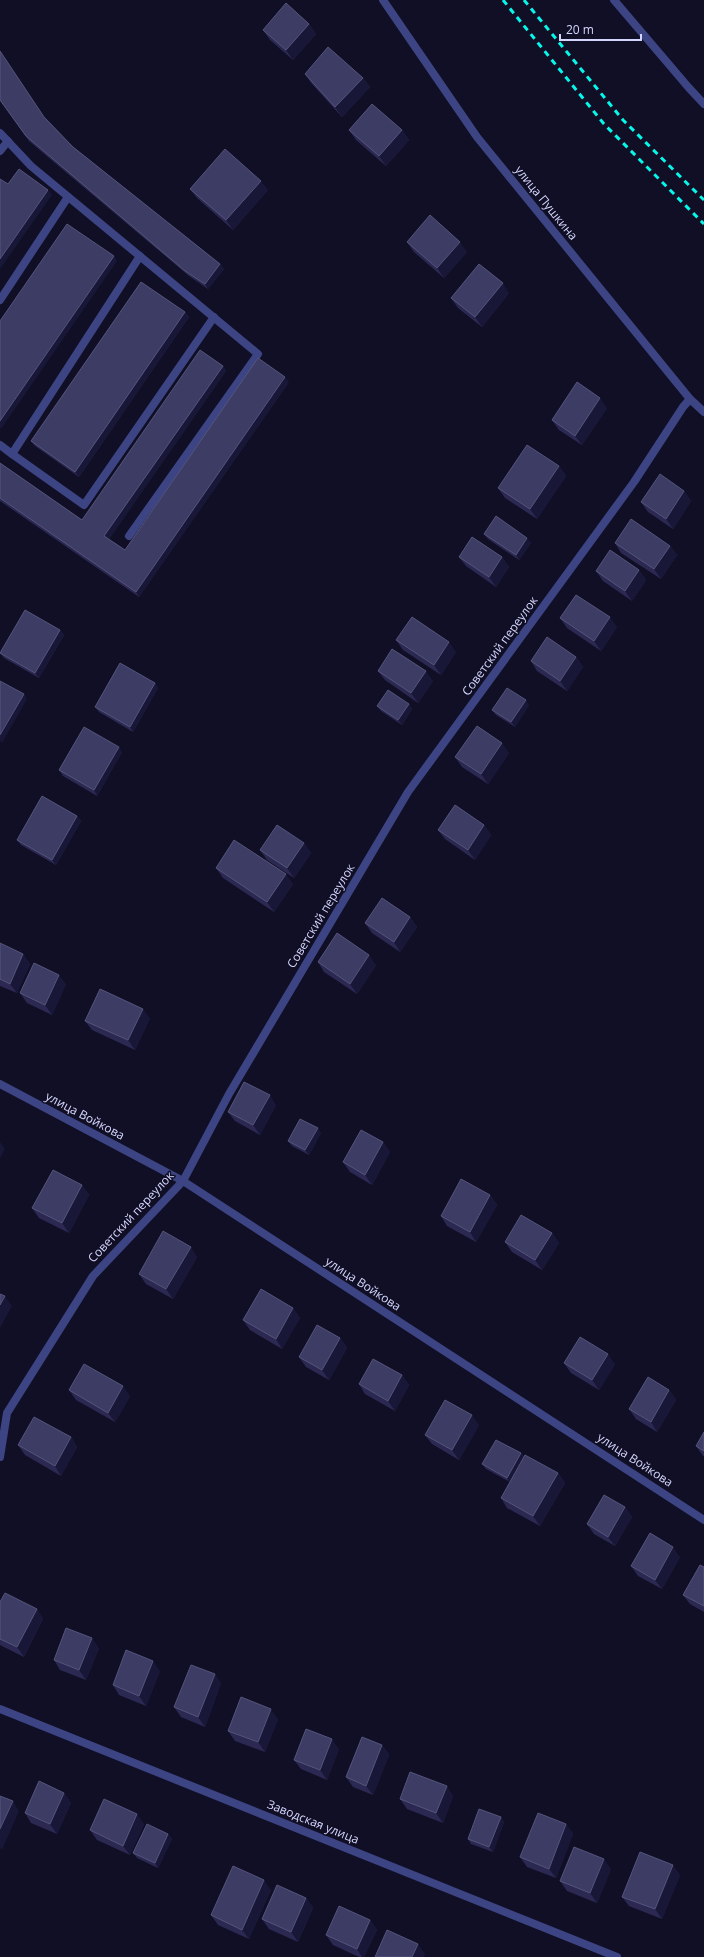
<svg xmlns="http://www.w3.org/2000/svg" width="704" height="1957" font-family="'Open Sans',sans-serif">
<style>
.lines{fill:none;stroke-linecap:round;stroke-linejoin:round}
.lane{stroke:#3c4483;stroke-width:8}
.street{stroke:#3c4483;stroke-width:8}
.rail{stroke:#07f7eb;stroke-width:3;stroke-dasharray:6 5;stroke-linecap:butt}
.wall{fill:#2b2952}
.shaded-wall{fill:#181738}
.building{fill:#3d3c64;stroke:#55547c}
.labels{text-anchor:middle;stroke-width:3;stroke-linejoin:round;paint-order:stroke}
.street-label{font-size:12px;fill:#d5d6fe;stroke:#100f25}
</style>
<rect width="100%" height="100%" fill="#100f25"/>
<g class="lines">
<g class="lane">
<path d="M0,133l31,33 227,188 -129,182"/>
<path d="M0,151l8,-10"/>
<path d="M0,300l68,-103"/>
<path d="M0,445l12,9 128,-198"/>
<path d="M12,454l72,51 130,-188"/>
</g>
<g class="street">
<path d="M383,0l94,137 213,262 14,13"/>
<path d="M614,0l75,88 15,16"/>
<path d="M0,1084l183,97 521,339"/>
<path d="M0,1457l7,-44 86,-137 90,-95 46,-87 179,-302 226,-310 49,-75 7,-8"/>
<path d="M0,1709l617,248"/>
</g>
<g class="rail">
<path d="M503,0l101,124 100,100"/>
<path d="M524,0l99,120 81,80"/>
</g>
</g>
<g class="wall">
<path d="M309,24l7,10 -23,26 -23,-20 -7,-10z"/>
<path d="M305,74l58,4 7,9 -28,30 -30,-33z"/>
<path d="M0,100l45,18 28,29 147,117 4,5 -16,20 -19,-13 -160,-135z"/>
<path d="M349,130h53l7,10 -23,26 -30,-26z"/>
<path d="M190,189l78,1 -35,40 -36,-32z"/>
<path d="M407,242l60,10 -23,26 -30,-26z"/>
<path d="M509,293l-27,34 -24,-19 -7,-10z"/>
<path d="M185,312l4,5 -110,160 -44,-31 -4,-5z"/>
<path d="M223,366l3,5 -117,168 16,11 164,-168 -150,215 -139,-96v-38l82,57z"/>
<path d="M607,408l-25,37 -23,-15 -7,-10z"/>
<path d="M559,466l7,10 -29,43 -32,-21 -7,-10z"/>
<path d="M684,491l7,10 -18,28 -25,-17 -7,-10z"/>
<path d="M484,534l47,9 -12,17 -31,-21z"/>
<path d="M615,543l55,3 7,9 -16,24 -40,-26z"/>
<path d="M459,557h43l7,10 -13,20 -30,-21z"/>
<path d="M639,570l7,10 -14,21 -29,-20 -7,-10z"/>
<path d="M560,618l57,9 -16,24 -34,-23z"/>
<path d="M60,630l4,5 -25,43 -35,-20 -4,-5z"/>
<path d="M396,640l60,12 -15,23 -38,-25z"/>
<path d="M576,657l7,10 -16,24 -30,-20 -6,-10z"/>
<path d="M378,671l55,10 -15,22 -33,-23z"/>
<path d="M155,683l3,5 -25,44 -34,-20 -4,-5z"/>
<path d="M409,704l3,5 -10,16 -21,-14 -4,-5z"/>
<path d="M529,705l-14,22 -19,-12 -4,-5z"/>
<path d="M122,752l-25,44 -34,-20 -4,-6z"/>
<path d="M509,753l-21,31 -26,-17 -7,-10z"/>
<path d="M77,816l4,5 -25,44 -35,-20 -4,-5z"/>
<path d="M484,825l7,10 -16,25 -30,-21 -7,-9z"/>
<path d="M304,843l7,10 -17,25 -27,-18 -7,-10z"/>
<path d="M216,868l77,16 -19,28 -51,-34z"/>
<path d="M410,917l7,10 -17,25 -28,-19 -7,-10z"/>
<path d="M0,943l23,11 7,10 -13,29 -17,-7z"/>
<path d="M318,962l58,3 -19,29 -33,-22z"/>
<path d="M66,984l-14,31 -25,-12 -7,-10z"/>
<path d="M150,1018l-15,32 -43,-20 -7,-9z"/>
<path d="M276,1105l-16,30 -25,-14 -7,-9z"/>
<path d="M321,1133l-12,22 -17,-9 -4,-5z"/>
<path d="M383,1142l7,10 -18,33 -22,-13 -7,-10z"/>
<path d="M82,1185l7,10 -20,38 -30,-15 -7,-10z"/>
<path d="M490,1195l7,10 -21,37 -29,-16 -6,-10z"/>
<path d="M552,1233l7,10 -17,27 -30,-18 -7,-10z"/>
<path d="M197,1257l-24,42 -27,-15 -7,-10z"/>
<path d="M293,1308l7,10 -18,31 -32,-19 -7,-10z"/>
<path d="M340,1338l7,10 -18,32 -23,-13 -7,-10z"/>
<path d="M564,1363l51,1 -16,26 -28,-17z"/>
<path d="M402,1375l7,10 -14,26 -30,-17 -6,-10z"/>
<path d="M69,1390l61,6 -15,26 -39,-22z"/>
<path d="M669,1390l7,10 -19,32 -21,-13 -7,-10z"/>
<path d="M479,1425l-20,35 -27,-16 -7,-9z"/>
<path d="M704,1432v24h-1l-7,-10z"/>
<path d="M71,1437l6,10 -16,29 -36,-21 -7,-10z"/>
<path d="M521,1453l3,4 34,16 7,10 -25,43 -33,-18 -6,-10 9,-16 -24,-13 -4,-5z"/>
<path d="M625,1507l7,10 -17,29 -21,-12 -7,-10z"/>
<path d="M680,1557l-18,32 -24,-13 -7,-10z"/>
<path d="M704,1567v45l-14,-8 -7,-9z"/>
<path d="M0,1602l37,7 6,10 -19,38 -24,-12z"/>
<path d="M99,1648l-13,32 -26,-10 -6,-10z"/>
<path d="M160,1671l-14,35 -27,-11 -6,-10z"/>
<path d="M221,1683l-16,44 -24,-10 -7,-10z"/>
<path d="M278,1719l-13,33 -30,-11 -7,-10z"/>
<path d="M382,1745l7,10 -16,40 -20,-8 -7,-10z"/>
<path d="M339,1749l-12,31 -26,-11 -7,-9z"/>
<path d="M64,1793l7,10 -14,31 -26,-11 -6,-10z"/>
<path d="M453,1796l-10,27 -36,-14 -7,-10z"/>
<path d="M501,1817l3,5 -11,30 -22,-8 -3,-5z"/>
<path d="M144,1824l-14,31 -33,-15 -7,-10z"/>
<path d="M566,1824l7,10 -17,44 -29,-11 -7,-10z"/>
<path d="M168,1834l4,5 -14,29 -21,-10 -4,-5z"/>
<path d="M611,1869l-14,34 -30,-12 -7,-10z"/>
<path d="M680,1875l-18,44 -33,-13 -7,-9z"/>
<path d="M271,1890l-22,49 -31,-14 -7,-10z"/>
<path d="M306,1898l7,10 -15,34 -29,-13 -7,-10z"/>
<path d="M370,1920l7,10 -13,27h-5l-26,-12 -7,-10z"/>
</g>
<g class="shaded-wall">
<path d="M309,24l7,10 -23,26 -7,-10z"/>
<path d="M363,78l7,9 -28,30 -7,-10z"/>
<path d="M402,130l7,10 -23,26 -7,-10z"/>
<path d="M261,181l7,9 -35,40 -7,-10z"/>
<path d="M48,190l4,5 -52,74v-10z"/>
<path d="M460,242l7,10 -23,26 -7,-10z"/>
<path d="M114,256l3,5 -116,168 -1,-2v-6z"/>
<path d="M220,264l4,5 -16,20 -3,-5z"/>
<path d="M503,283l6,10 -27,34 -7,-10z"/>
<path d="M185,312l4,5 -110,160 -4,-5z"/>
<path d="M223,366l3,5 -118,170 -4,-5z"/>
<path d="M285,377l4,5 -150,215 -3,-5z"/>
<path d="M600,398l7,10 -25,37 -7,-9z"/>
<path d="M559,466l7,10 -29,43 -7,-10z"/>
<path d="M684,491l7,10 -18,28 -7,-10z"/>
<path d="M527,538l4,5 -12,17 -3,-5z"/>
<path d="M670,546l7,9 -16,24 -7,-10z"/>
<path d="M502,557l7,10 -13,20 -7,-10z"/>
<path d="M639,570l7,10 -14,21 -7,-10z"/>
<path d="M610,617l7,10 -16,24 -7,-10z"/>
<path d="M60,630l4,5 -25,43 -4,-5z"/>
<path d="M449,642l7,10 -15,23 -7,-10z"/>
<path d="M576,657l7,10 -16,24 -7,-10z"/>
<path d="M426,671l7,10 -15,22 -7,-10z"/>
<path d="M155,683l3,5 -25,44 -3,-5z"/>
<path d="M24,694l3,5 -25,44 -2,-2v-6z"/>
<path d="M526,700l3,5 -14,22 -4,-5z"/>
<path d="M409,704l3,5 -10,16 -4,-5z"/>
<path d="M502,743l7,10 -21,31 -7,-10z"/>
<path d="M119,747l3,5 -25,44 -3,-6z"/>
<path d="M77,816l4,5 -25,44 -4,-5z"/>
<path d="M484,825l7,10 -16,25 -7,-10z"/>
<path d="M304,843l7,10 -17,25 -7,-10z"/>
<path d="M286,874l7,10 -19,28 -7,-10z"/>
<path d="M410,917l7,10 -17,25 -6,-10z"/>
<path d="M23,954l7,10 -13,29 -7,-9z"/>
<path d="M369,955l7,10 -19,29 -7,-10z"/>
<path d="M59,975l7,9 -14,31 -7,-10z"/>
<path d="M143,1009l7,9 -15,32 -7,-10z"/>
<path d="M270,1095l6,10 -16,30 -7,-10z"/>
<path d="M318,1128l3,5 -12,22 -4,-5z"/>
<path d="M0,1142l5,7 -5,9z"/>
<path d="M383,1142l7,10 -18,33 -7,-10z"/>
<path d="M82,1185l7,10 -20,38 -7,-10z"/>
<path d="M490,1195l7,10 -21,37 -6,-10z"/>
<path d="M552,1233l7,10 -17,27 -7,-10z"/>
<path d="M191,1247l6,10 -24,42 -7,-10z"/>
<path d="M5,1296l7,10 -12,22v-23z"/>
<path d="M293,1308l7,10 -18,31 -6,-10z"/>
<path d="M340,1338l7,10 -18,32 -7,-10z"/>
<path d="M608,1354l7,10 -16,26 -7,-10z"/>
<path d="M402,1375l7,10 -14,26 -7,-10z"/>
<path d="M123,1386l7,10 -15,26 -7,-9z"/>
<path d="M669,1390l7,10 -19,32 -6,-10z"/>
<path d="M472,1415l7,10 -20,35 -7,-10z"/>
<path d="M71,1437l6,10 -16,29 -6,-10z"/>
<path d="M521,1453l3,5 -14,25 -3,-5z"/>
<path d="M558,1473l7,10 -25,43 -7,-10z"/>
<path d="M625,1507l7,10 -17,29 -7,-9z"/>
<path d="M673,1547l7,10 -18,32 -7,-9z"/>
<path d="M37,1609l6,10 -19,38 -7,-10z"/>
<path d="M92,1638l7,10 -13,32 -7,-10z"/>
<path d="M153,1661l7,10 -14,35 -7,-10z"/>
<path d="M215,1674l6,9 -16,44 -7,-10z"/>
<path d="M271,1709l7,10 -13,33 -7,-10z"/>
<path d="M332,1739l7,10 -12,31 -7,-10z"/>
<path d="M382,1745l7,10 -16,40 -7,-9z"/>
<path d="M447,1786l6,10 -10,27 -7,-10z"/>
<path d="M64,1793l7,10 -14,31 -7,-10z"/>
<path d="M13,1801l6,10 -17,39 -2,-2v-19z"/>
<path d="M137,1814l7,10 -14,31 -7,-9z"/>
<path d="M501,1817l3,5 -11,30 -4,-5z"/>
<path d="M566,1824l7,10 -17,44 -7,-9z"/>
<path d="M168,1834l4,5 -14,29 -3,-5z"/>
<path d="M604,1859l7,10 -14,34 -7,-10z"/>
<path d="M673,1865l7,10 -18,44 -7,-10z"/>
<path d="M264,1880l7,10 -22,49 -7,-9z"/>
<path d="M306,1898l7,10 -15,34 -7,-10z"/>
<path d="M370,1920l7,10 -13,27h-2l-5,-8z"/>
<path d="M418,1944l7,10 -1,3h-12z"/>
</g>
<g class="building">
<path d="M286,3l23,21 -23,26 -23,-20z"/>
<path d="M328,47l35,31 -28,29 -30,-33z"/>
<path d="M0,51l44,66 29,30 147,117 -15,20 -20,-13 -159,-135 -26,-36z"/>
<path d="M372,104l30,26 -23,26 -30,-26z"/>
<path d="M225,149l36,32 -35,39 -36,-31z"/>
<path d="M19,169l29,21 -48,69v-80l8,5z"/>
<path d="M430,215l30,27 -23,26 -30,-26z"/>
<path d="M67,224l47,32 -114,165v-100z"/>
<path d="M479,264l24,19 -28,34 -24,-19z"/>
<path d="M141,282l44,30 -110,160 -44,-31z"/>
<path d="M200,350l23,16 -119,170 21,14 133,-192 27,19 -149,215 -136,-94v-35l82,57z"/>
<path d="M577,382l23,16 -25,38 -23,-16z"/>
<path d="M527,445l32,21 -29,43 -32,-21z"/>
<path d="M660,474l24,17 -18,28 -25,-17z"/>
<path d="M496,516l31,22 -11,17 -32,-21z"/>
<path d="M631,519l39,27 -16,23 -39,-26z"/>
<path d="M472,537l30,20 -13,20 -30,-20z"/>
<path d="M610,550l29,20 -14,21 -29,-20z"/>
<path d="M576,595l34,22 -16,24 -34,-23z"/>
<path d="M25,610l35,20 -25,43 -35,-20z"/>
<path d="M412,617l37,25 -15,23 -38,-25z"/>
<path d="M547,637l29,20 -16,24 -29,-20z"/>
<path d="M392,649l34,22 -15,22 -33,-22z"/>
<path d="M120,663l35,20 -25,44 -35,-20z"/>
<path d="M0,681l24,13 -24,41z"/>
<path d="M507,688l19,12 -15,22 -19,-12z"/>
<path d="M388,690l21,14 -11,16 -21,-14z"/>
<path d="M477,726l25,17 -21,31 -26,-17z"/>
<path d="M84,727l35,20 -25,43 -35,-20z"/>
<path d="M42,796l35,20 -25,44 -35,-20z"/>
<path d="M455,805l29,20 -16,25 -30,-20z"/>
<path d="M277,825l27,18 -17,25 -27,-18z"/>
<path d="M234,840l52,34 -19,28 -51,-34z"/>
<path d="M382,898l28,19 -16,25 -29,-19z"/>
<path d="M337,933l32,22 -19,29 -32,-22z"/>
<path d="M0,943l23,11 -13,30 -10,-5z"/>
<path d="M34,963l25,12 -14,30 -25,-12z"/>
<path d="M100,989l43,20 -15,31 -43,-19z"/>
<path d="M244,1082l26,13 -17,30 -25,-13z"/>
<path d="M300,1119l18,9 -13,22 -17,-9z"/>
<path d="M361,1130l22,12 -18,33 -22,-13z"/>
<path d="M53,1170l29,15 -20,38 -30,-15z"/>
<path d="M461,1179l29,16 -20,37 -29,-16z"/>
<path d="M521,1215l31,18 -17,27 -30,-18z"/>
<path d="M163,1231l28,16 -25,42 -27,-15z"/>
<path d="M261,1289l32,19 -17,31 -33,-19z"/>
<path d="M0,1294l5,2 -5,9z"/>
<path d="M317,1325l23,13 -18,32 -23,-13z"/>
<path d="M580,1337l28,17 -16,26 -28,-17z"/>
<path d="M373,1359l29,16 -14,26 -29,-17z"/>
<path d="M84,1364l39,22 -15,27 -39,-23z"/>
<path d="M648,1377l21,13 -18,32 -22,-13z"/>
<path d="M445,1400l27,15 -20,35 -27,-15z"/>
<path d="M34,1417l37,20 -16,29 -37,-21z"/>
<path d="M704,1432v19l-8,-5z"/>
<path d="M496,1440l25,13 -14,25 -25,-14z"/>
<path d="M525,1455l33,18 -25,43 -32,-18z"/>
<path d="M604,1495l21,12 -17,30 -21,-13z"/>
<path d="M650,1533l23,14 -18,33 -24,-14z"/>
<path d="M700,1565l4,2v39l-21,-11z"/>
<path d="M5,1593l32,16 -20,38 -17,-8v-37z"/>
<path d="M66,1628l26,10 -13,32 -25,-10z"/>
<path d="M126,1650l27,11 -14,35 -26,-11z"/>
<path d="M191,1665l24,9 -17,43 -24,-10z"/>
<path d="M241,1697l30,12 -13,33 -30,-11z"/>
<path d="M306,1729l26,10 -12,31 -26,-10z"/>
<path d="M362,1737l20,8 -16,41 -20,-9z"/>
<path d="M410,1772l37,14 -11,27 -36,-14z"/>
<path d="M39,1781l25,12 -14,31 -25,-11z"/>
<path d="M0,1796l13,5 -13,28z"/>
<path d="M104,1799l33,15 -14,32 -33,-16z"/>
<path d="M479,1809l22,8 -12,30 -21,-8z"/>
<path d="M538,1813l28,11 -17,45 -29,-12z"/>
<path d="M147,1824l21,10 -13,29 -22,-10z"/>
<path d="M574,1847l30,12 -14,34 -30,-12z"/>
<path d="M640,1852l33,13 -18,44 -33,-12z"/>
<path d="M233,1866l31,14 -22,50 -31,-15z"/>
<path d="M277,1885l29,13 -15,34 -29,-13z"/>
<path d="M339,1906l31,14 -13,29 -31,-14z"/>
<path d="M387,1930l31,14 -6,13h-37z"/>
</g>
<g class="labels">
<g class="street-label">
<text transform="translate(546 203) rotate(51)" y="4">улица Пушкина</text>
<text transform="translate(500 646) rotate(-54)" y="4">Советский переулок</text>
<text transform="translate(321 916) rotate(-59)" y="4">Советский переулок</text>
<text transform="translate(85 1116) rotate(28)" y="4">улица Войкова</text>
<text transform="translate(131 1217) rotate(-47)" y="4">Советский переулок</text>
<text transform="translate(363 1284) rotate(33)" y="4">улица Войкова</text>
<text transform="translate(635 1460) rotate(33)" y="4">улица Войкова</text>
<text transform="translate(313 1822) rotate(22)" y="4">Заводская улица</text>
</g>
</g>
<path d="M560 34v6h81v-6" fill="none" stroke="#d5d6fe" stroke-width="2"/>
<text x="566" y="34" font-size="12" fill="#d5d6fe" stroke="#100f25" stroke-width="3" paint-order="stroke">20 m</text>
</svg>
